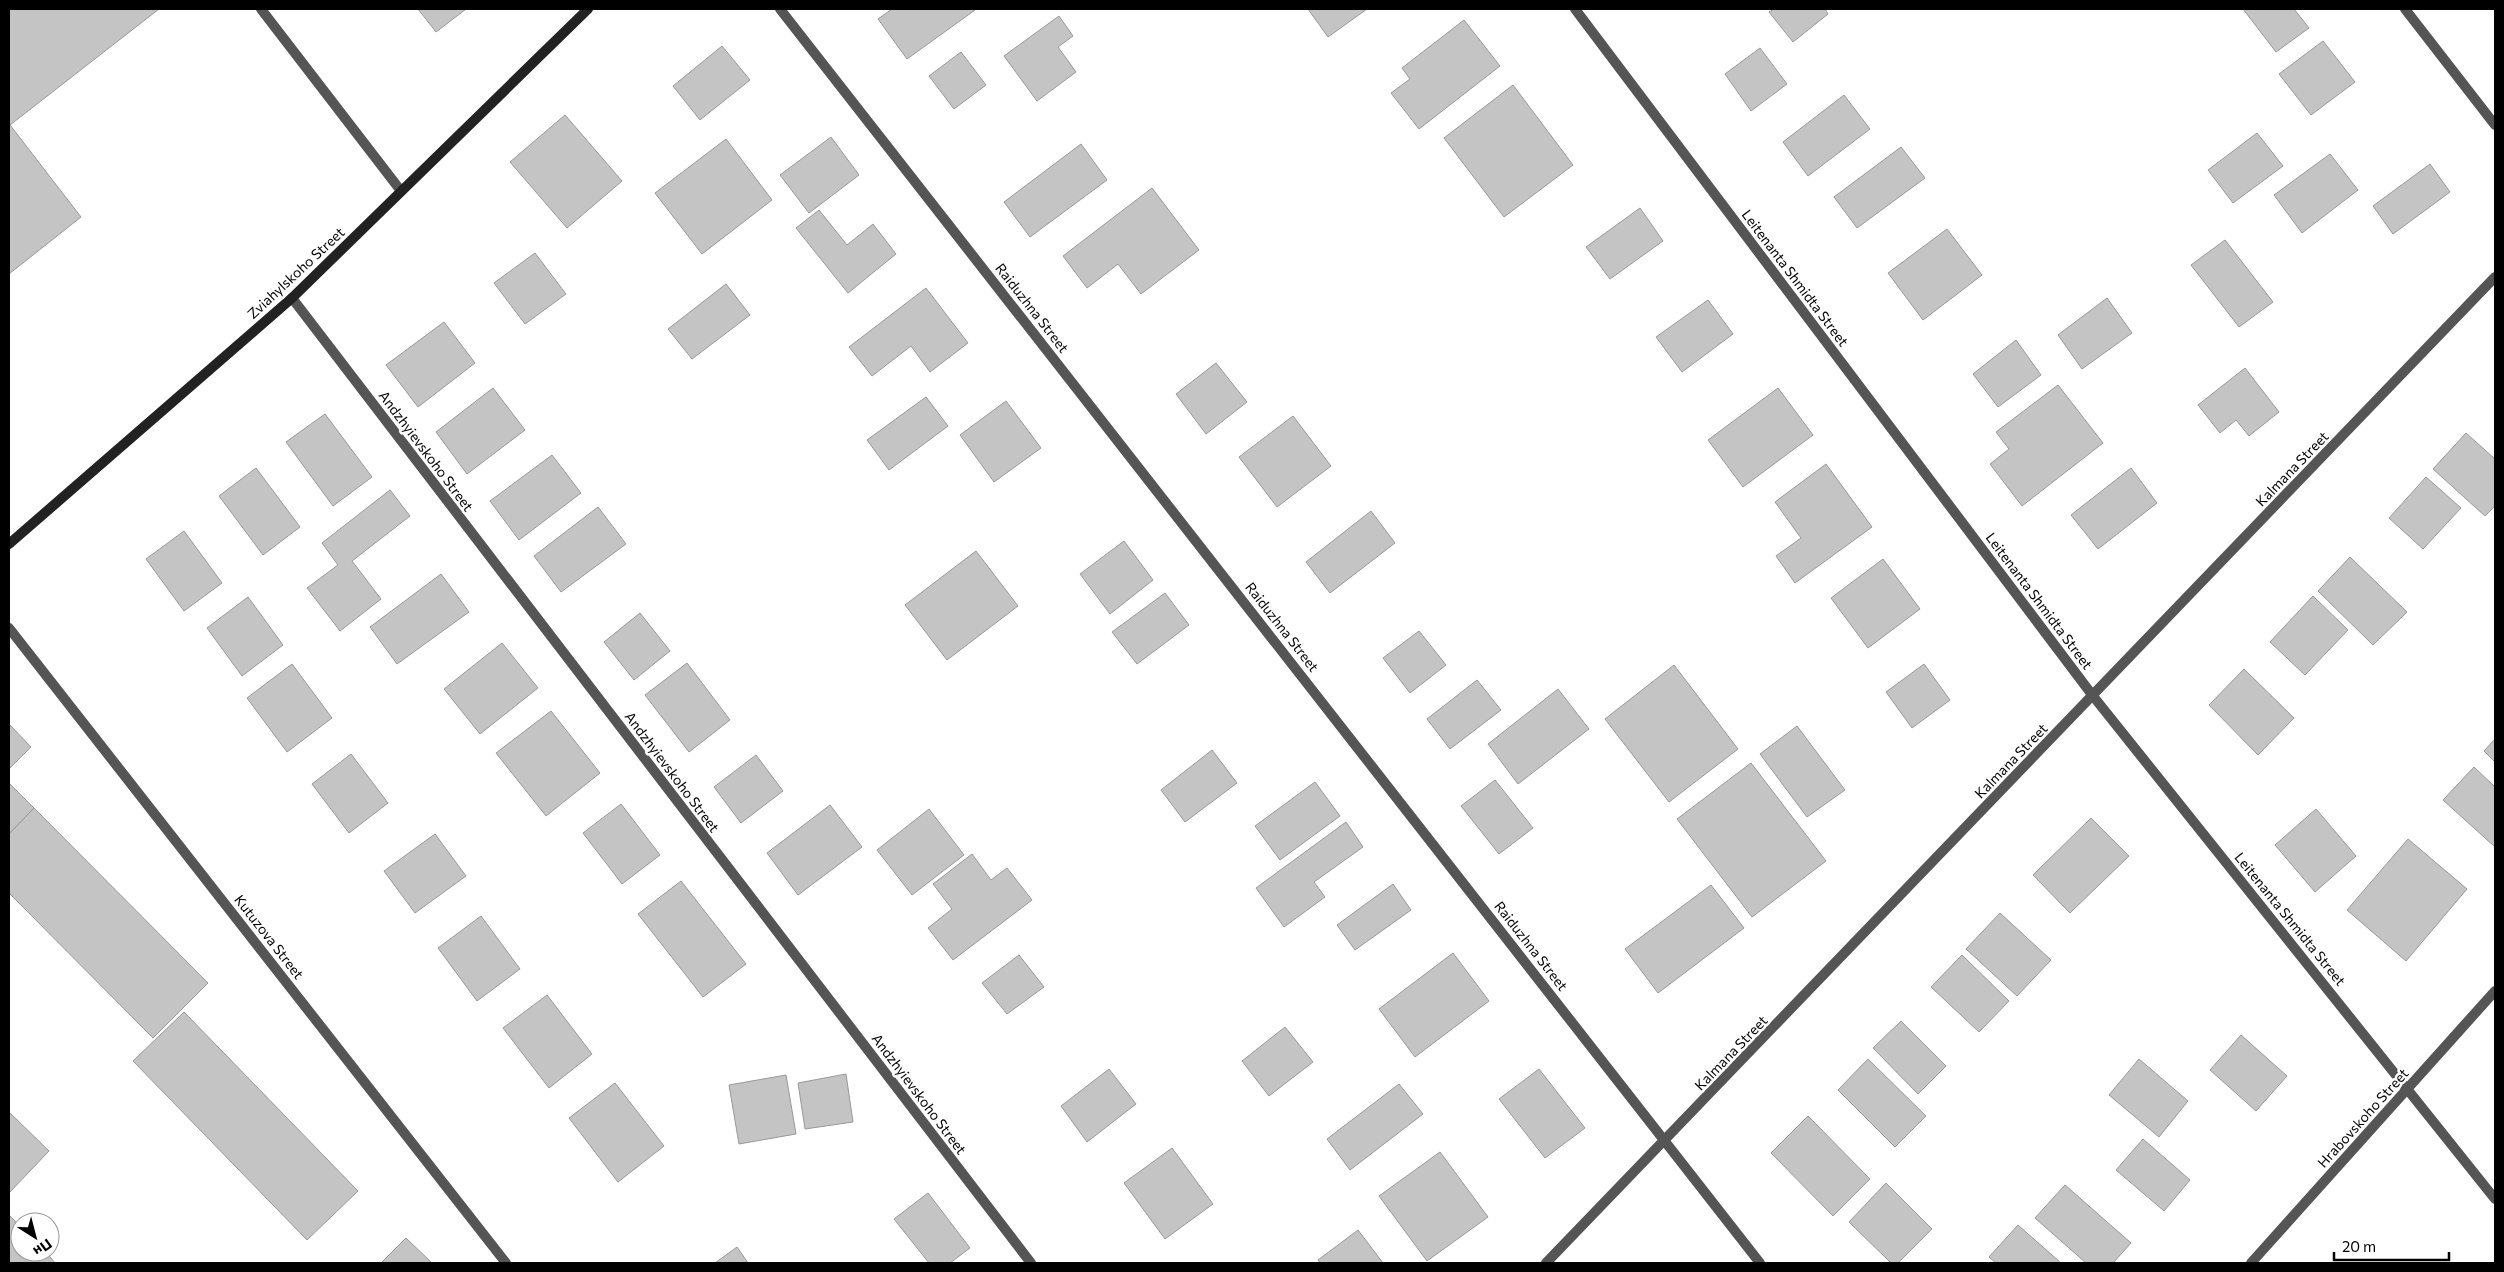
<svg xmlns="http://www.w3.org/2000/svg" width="2504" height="1272" font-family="Commissioner,sans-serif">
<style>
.building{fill:#c4c4c4;stroke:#999}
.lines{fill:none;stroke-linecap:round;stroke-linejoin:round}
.lane{stroke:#555;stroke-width:10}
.street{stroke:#555;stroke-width:10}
.secondary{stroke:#222;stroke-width:10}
.labels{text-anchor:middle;stroke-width:5;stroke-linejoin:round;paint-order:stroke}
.street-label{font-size:14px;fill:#000;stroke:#fff}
</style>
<rect width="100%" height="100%" fill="#fff"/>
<g class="building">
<path d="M9,9h150l-149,116 71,92 -72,57z"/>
<path d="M418,9h48l-30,23z"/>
<path d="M892,9h83v1l-68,49 -29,-40z"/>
<path d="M1308,9h59l-39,28z"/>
<path d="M1774,9h51l3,5 -35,28 -24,-30z"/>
<path d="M2243,9h51l15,19 -33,24z"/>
<path d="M1059,16l14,20 -15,11 18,25 -39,29 -33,-45z"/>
<path d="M1464,20l36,46 -81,63 -28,-36 19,-14 -8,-11z"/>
<path d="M2323,41l32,41 -44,33 -32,-41z"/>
<path d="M722,46l28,34 -50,40 -27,-34z"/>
<path d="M1760,48l27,36 -36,27 -26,-37z"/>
<path d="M961,52l25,33 -32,24 -25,-33z"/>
<path d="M1513,85l60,80 -69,52 -60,-79z"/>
<path d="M1844,95l26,34 -62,47 -25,-34z"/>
<path d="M565,115l57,66 -55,47 -57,-66z"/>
<path d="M2257,133l26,33 -50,37 -25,-33z"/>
<path d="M831,137l28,38 -50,38 -29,-38z"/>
<path d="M726,139l46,61 -70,54 -47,-61z"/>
<path d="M1081,144l26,36 -77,57 -26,-35z"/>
<path d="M1901,147l24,31 -68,50 -23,-31z"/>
<path d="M2330,154l28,36 -56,43 -28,-38z"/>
<path d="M2430,164l20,28 -57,42 -20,-28z"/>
<path d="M1152,188l47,62 -58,44 -23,-30 -31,24 -24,-32z"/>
<path d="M1640,208l23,33 -53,38 -24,-32z"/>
<path d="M819,210l28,35 26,-21 23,30 -48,39 -52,-65z"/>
<path d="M1947,229l35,46 -59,45 -35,-47z"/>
<path d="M2225,240l48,62 -34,25 -48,-62z"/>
<path d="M535,253l31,41 -41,30 -31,-41z"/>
<path d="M726,284l24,31 -58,44 -24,-30z"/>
<path d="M926,288l42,55 -38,29 -19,-26 -39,30 -23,-29z"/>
<path d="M2107,298l25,35 -50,36 -24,-34z"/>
<path d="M1708,300l25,34 -51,38 -26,-35z"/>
<path d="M444,322l31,41 -57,44 -32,-42z"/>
<path d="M2016,340l25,35 -43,32 -25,-33z"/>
<path d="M1216,363l31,39 -41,32 -30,-40z"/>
<path d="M2245,368l34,44 -30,24 -13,-16 -16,13 -22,-28z"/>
<path d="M2058,385l45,58 -81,63 -32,-42 19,-15 -13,-17z"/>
<path d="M493,388l32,42 -58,44 -31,-42z"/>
<path d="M1778,388l35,47 -70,52 -35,-47z"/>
<path d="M926,397l22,29 -59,44 -22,-30z"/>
<path d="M1006,401l35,47 -47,34 -34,-47z"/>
<path d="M325,414l47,63 -39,29 -47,-64z"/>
<path d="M1293,416l38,50 -54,41 -38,-50z"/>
<path d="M2466,433l29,26v47l-10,10 -52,-47z"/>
<path d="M552,455l29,38 -62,47 -29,-39z"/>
<path d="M1826,464l46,63 -77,56 -19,-27 25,-18 -26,-36z"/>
<path d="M256,468l44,59 -37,28 -44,-59z"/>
<path d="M2131,468l26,35 -59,46 -27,-34z"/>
<path d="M2426,477l35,31 -38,41 -34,-31z"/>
<path d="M390,490l20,26 -58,45 29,38 -41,32 -33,-43 31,-23 -16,-22z"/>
<path d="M598,507l28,37 -65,48 -27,-36z"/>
<path d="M1371,511l24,32 -65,50 -24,-31z"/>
<path d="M184,531l38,52 -38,28 -38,-52z"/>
<path d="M1124,541l29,39 -43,34 -30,-40z"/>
<path d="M976,551l42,55 -71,54 -42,-55z"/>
<path d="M2350,557l57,55 -34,33 -55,-54z"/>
<path d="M1883,559l37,50 -52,39 -37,-50z"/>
<path d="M441,574l28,38 -72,52 -27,-37z"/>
<path d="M1165,593l24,32 -52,39 -25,-32z"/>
<path d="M2313,596l35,34 -43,45 -35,-33z"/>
<path d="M248,597l35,48 -41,31 -35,-48z"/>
<path d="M640,613l30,38 -36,29 -30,-38z"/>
<path d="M1419,631l27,34 -36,28 -27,-35z"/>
<path d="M502,643l36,45 -58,46 -36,-45z"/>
<path d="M687,663l43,57 -41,32 -44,-57z"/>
<path d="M292,664l40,54 -45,34 -40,-54z"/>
<path d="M1924,664l26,36 -38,28 -26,-36z"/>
<path d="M1674,665l64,84 -69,53 -64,-83z"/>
<path d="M2244,669l50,49 -36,37 -49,-50z"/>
<path d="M1477,680l24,30 -51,39 -23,-30z"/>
<path d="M1558,689l31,40 -71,55 -30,-40z"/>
<path d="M551,711l49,62 -54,43 -50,-63z"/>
<path d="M9,724l22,23 -22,22z"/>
<path d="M1797,726l48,64 -38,27 -47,-63z"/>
<path d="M2495,739v23l-11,-11z"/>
<path d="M1212,750l25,33 -52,39 -24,-32z"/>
<path d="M351,754l37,49 -39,30 -37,-49z"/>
<path d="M756,755l27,36 -42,32 -27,-36z"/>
<path d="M1751,763l75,98 -74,56 -75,-98z"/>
<path d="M2474,767l21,20v60l-52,-47z"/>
<path d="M1495,780l38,48 -34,26 -38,-48z"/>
<path d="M1315,782l25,34 -60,44 -25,-34z"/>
<path d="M9,783l25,25 -25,26z"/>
<path d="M621,804l39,51 -38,29 -39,-51z"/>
<path d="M830,805l32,42 -64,48 -31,-42z"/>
<path d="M34,808l174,175 -55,55 -144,-145v-59z"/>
<path d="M929,809l35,46 -52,40 -35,-45z"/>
<path d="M2316,809l40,47 -41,36 -40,-47z"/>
<path d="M2091,818l38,38 -59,57 -37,-38z"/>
<path d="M1346,822l17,25 -49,35 11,15 -41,30 -28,-39z"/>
<path d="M435,834l31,42 -51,37 -31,-42z"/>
<path d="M2408,839l59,50 -61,72 -59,-51z"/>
<path d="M972,854l19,26 16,-12 25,32 -79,60 -25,-32 24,-19 -19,-25z"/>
<path d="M681,881l65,83 -43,33 -65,-83z"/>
<path d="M1393,884l18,26 -56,40 -18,-25z"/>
<path d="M1711,885l33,43 -86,65 -33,-44z"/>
<path d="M2000,913l51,47 -34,36 -51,-47z"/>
<path d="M481,916l39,53 -43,32 -39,-53z"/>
<path d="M1453,953l36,48 -74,56 -36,-48z"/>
<path d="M1019,955l25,32 -37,27 -25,-31z"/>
<path d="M1962,955l47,46 -30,31 -48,-45z"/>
<path d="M547,995l45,59 -43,34 -46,-60z"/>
<path d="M184,1012l174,179 -51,49 -174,-179z"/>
<path d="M1901,1021l45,45 -28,28 -45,-46z"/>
<path d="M1285,1027l28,35 -44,34 -27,-35z"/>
<path d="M2241,1035l46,41 -31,35 -46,-41z"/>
<path d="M1868,1059l58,57 -31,31 -57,-57z"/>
<path d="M2139,1059l49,42 -29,36 -50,-42z"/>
<path d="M1109,1069l27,35 -49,38 -26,-36z"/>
<path d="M1539,1069l46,59 -40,30 -46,-59z"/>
<path d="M846,1074l7,48 -48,7 -7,-46z"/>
<path d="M786,1075l10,59 -57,10 -10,-59z"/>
<path d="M615,1083l49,63 -46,36 -49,-64z"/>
<path d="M1399,1084l24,30 -73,56 -23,-31z"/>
<path d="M9,1112l40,39 -40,42z"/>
<path d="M1808,1116l62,63 -37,37 -62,-63z"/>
<path d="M2143,1139l47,41 -26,31 -48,-41z"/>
<path d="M1172,1148l41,56 -48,35 -41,-56z"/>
<path d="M1440,1152l48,65 -61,44 -48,-65z"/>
<path d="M1886,1183l46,46 -34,34h-7l-42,-41z"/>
<path d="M2065,1185l66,58 -18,20h-27l-51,-45z"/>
<path d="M928,1193l42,55 -20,15h-21l-35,-44z"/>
<path d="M9,1215l11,11v26h26l9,11h-46z"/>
<path d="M2018,1225l43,38h-65l-7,-6z"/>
<path d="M1358,1230l25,33h-63l-2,-3z"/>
<path d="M406,1238l26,25h-51z"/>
<path d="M737,1247l11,16h-33z"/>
</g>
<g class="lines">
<path class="lane" d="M261,9l140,182"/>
<g class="street">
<path d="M780,9l980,1254"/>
<path d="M1575,9l518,687 402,503"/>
<path d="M2405,9l90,116"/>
<path d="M292,298l739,965"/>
<path d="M9,628l497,635"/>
<path d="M1546,1263l949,-986"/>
<path d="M2251,1263l244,-272"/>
</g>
<path class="secondary" d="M9,544l283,-246 296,-289"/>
</g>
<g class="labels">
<g class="street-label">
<text transform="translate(296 273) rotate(-43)" y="5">Zviahylskoho Street</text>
<text transform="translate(1795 278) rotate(53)" y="5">Leitenanta Shmidta Street</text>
<text transform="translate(1032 308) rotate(52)" y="5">Raiduzhna Street</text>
<text transform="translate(426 451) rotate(53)" y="5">Andzhyievskoho Street</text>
<text transform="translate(2292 469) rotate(-46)" y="5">Kalmana Street</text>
<text transform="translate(2039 601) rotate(53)" y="5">Leitenanta Shmidta Street</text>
<text transform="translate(1282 627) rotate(52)" y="5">Raiduzhna Street</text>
<text transform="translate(2011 761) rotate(-46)" y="5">Kalmana Street</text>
<text transform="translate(672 772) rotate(53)" y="5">Andzhyievskoho Street</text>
<text transform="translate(2290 919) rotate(51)" y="5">Leitenanta Shmidta Street</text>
<text transform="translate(269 937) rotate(52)" y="5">Kutuzova Street</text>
<text transform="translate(1531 946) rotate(52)" y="5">Raiduzhna Street</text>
<text transform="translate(1731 1053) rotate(-46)" y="5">Kalmana Street</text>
<text transform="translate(919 1094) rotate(53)" y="5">Andzhyievskoho Street</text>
<text transform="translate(2363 1118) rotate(-48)" y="5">Hrabovskoho Street</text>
</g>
</g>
<rect width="2504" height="1272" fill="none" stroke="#000000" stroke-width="20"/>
<g transform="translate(35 1237) rotate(144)"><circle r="24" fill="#ffffff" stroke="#999999"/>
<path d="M0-4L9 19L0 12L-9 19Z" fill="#000000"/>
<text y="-8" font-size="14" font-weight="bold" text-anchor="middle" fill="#000000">Пн</text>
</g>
<path d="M2334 1252v8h115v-8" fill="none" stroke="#000000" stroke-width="2.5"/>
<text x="2342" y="1252" font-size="15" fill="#000000" stroke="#ffffff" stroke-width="4" paint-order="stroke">20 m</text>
</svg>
